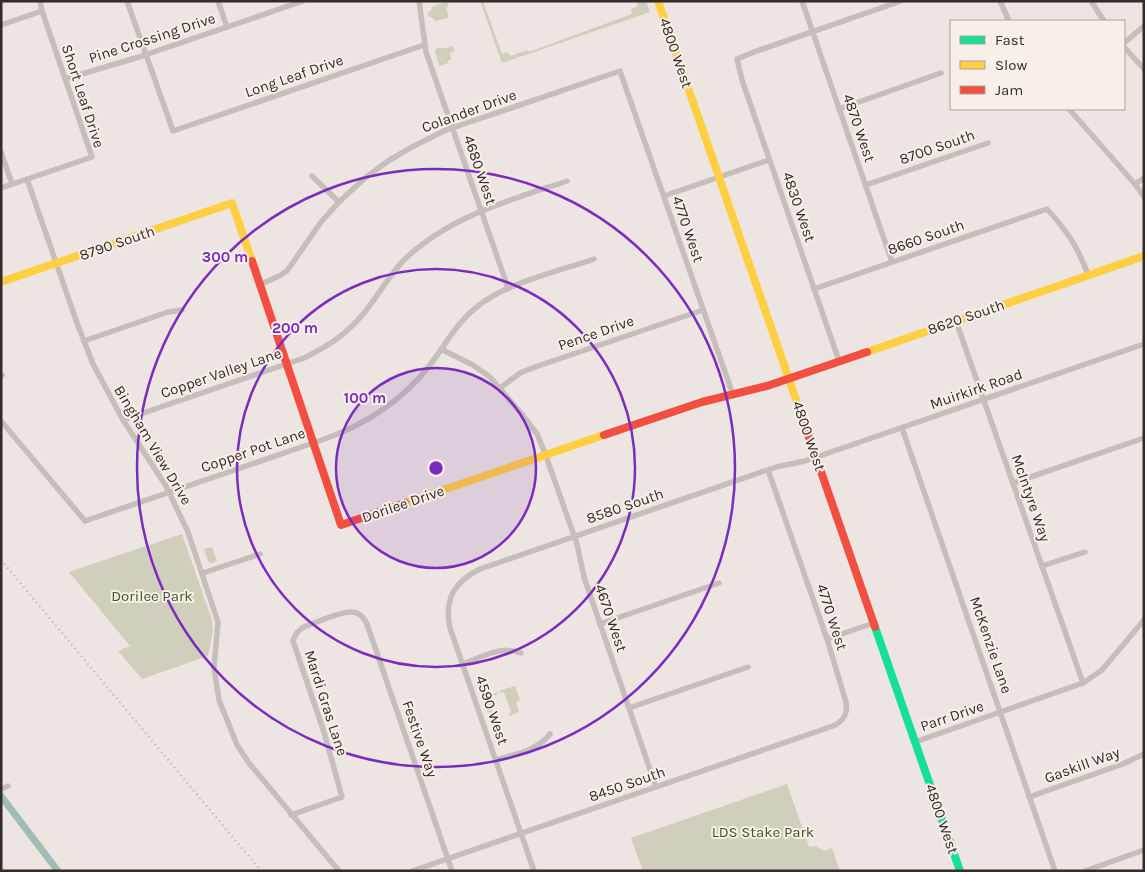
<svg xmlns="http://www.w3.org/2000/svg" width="1145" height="872" font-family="Karla,sans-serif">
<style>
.green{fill:#cfcfbc}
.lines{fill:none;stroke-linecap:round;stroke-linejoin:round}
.canal{stroke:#a0bcb7;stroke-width:7}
.street{stroke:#c5beba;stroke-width:5.5}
.fast{stroke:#16e098;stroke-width:8}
.slow{stroke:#ffcf43;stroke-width:8}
.jam{stroke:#f24e42;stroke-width:8}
.rail{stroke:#ada7a4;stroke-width:2;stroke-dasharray:1 4;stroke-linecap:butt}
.ring{fill:none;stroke:#7b2cbf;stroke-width:2.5}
.labels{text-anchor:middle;stroke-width:4;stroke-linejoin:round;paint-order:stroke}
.street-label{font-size:15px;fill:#352b29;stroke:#f8efe9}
.park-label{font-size:15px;fill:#4a512f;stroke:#f8efe9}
.centre{fill:#7b2cbf;stroke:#f8efe9;stroke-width:2.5}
.ring-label{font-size:15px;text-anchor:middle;font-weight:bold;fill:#7b2cbf;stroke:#f8efe9;stroke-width:4;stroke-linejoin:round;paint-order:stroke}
</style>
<rect width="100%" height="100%" fill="#ece5e1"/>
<g class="green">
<path d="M480,1h3l19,53 6,-2 2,4 18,-6 1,2 103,-38 -1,-5 7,-3 -2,-5h10l4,11 -148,51z"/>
<path d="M444,2h2l3,2 -3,6 3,6 -1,2 -13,3 -2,-3 -5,-2v-4l3,-1 1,-4z"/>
<path d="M452,46l3,5 -5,2 1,6 -3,2v2l-9,3 -4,-16 2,-2h11z"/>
<path d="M182,534l30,86 1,11 -5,25 -66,23 -24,-28 12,-5 -61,-74z"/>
<path d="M212,547l5,14 -6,2 -3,-2 -4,-12z"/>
<path d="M515,686l5,14 -4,2 3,10 -9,4 -1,-3 2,-1 -7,-20 -4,1 -1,-2z"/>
<path d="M498,692v2l-7,3 3,7 -2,4 1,3 -5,2 -6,-16z"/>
<path d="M787,784l22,63 7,-1 8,5 8,-3 8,23h-197l-12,-33z"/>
</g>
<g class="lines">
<path class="canal" d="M1,796l57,75"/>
<g class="street">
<path d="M127,1l46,130 251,-86"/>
<path d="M218,1l9,26"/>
<path d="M419,1l7,51 82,236"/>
<path d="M802,1l90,261"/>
<path d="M1000,1l9,20"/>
<path d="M1091,1l13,20"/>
<path d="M1,25l41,-14"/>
<path d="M1124,43l20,-17"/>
<path d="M1124,47l20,22"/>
<path d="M65,79l74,-22 164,-56"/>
<path d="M839,109l102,-36"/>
<path d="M1069,109l66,75 9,13"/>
<path d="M1,152l11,32"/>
<path d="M312,176l27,26"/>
<path d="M27,179l50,144 16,41 30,56 43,66 22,46 30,90 -4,46 5,32 18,45 12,18 90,108"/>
<path d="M1135,184l9,-6"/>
<path d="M866,185l122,-42"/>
<path d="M1,188l91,-31 -50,-146 -2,-10"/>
<path d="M664,196l105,-36"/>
<path d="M259,285l20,-9 8,-5 34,-49 18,-20 26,-24 23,-17 24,-14 34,-17 174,-59 113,324"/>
<path d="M814,289l233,-80c20,22 31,38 41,66"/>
<path d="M956,321l127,362"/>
<path d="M84,341l84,-29 14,-2"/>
<path d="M441,349l32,16 17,12 31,36 16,21 9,22 31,88 7,33 72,210"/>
<path d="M839,361l-97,-281 -5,-21 17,-7 147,-51"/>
<path d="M1,376l1,-1"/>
<path d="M500,388l20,-15 15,-6 168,-57"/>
<path d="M123,420l181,-62c24,-12 42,-23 60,-45 15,-18 26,-40 44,-57 45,-41 103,-56 159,-75"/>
<path d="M1,421l84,100 237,-81c43,-15 80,-39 108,-75 16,-21 27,-43 48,-59 28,-23 82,-35 116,-47"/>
<path d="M902,428l153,443"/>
<path d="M1013,483l131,-45"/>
<path d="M1042,566l43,-14"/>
<path d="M203,573l57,-19"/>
<path d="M600,624l119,-41"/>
<path d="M827,639l47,-16"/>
<path d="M463,664c18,-7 39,-19 58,-11"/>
<path d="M629,708l119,-41"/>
<path d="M915,742l168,-59 19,-13 42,-50"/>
<path d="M496,760c19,-6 41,-9 54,-26"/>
<path d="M1,789l7,-3"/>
<path d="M1029,797l94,-33 21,-10"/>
<path d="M291,815l51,-18 -18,-65 -31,-91c2,-8 6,-12 13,-15 12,-4 35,-15 46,-14 8,0 12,6 15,12l85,247"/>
<path d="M412,871l421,-145c11,-5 15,-12 13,-24l-19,-63 -59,-169"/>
<path d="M534,871l-84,-243c-6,-29 4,-46 30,-59l296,-102 29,-6 339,-117"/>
<path d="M1085,871l59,-21"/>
</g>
<path class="fast" d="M875,627l85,244"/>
<g class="slow">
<path d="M658,1l143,413"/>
<path d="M1,282l231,-79 20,58"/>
<path d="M867,352l277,-96"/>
<path d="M405,503l199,-68"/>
</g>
<g class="jam">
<path d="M252,261l89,264 64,-22"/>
<path d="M801,414l74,213"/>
<path d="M604,435l98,-33 65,-16 100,-34"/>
</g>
<path class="rail" d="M1,560l260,311"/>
</g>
<circle cx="436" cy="468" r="100" fill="#7b2cbf" fill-opacity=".12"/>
<g class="ring">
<circle cx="436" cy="468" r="100"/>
<circle cx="436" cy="468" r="199"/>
<circle cx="436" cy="468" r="299"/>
</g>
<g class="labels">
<g class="street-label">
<text transform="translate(152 38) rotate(-18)" y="5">Pine Crossing Drive</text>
<text transform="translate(676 53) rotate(71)" y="5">4800 West</text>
<text transform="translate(294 76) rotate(-19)" y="5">Long Leaf Drive</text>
<text transform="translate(83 96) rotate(72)" y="5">Short Leaf Drive</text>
<text transform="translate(469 111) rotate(-20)" y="5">Colander Drive</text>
<text transform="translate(859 128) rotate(71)" y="5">4870 West</text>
<text transform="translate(937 147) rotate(-19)" y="5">8700 South</text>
<text transform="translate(480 170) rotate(71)" y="5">4680 West</text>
<text transform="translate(799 207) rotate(71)" y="5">4830 West</text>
<text transform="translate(688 229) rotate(71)" y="5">4770 West</text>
<text transform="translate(926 237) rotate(-19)" y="5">8660 South</text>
<text transform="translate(117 243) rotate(-19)" y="5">8790 South</text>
<text transform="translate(966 317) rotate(-19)" y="5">8620 South</text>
<text transform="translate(596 333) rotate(-19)" y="5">Pence Drive</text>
<text transform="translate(221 373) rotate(-19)" y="5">Copper Valley Lane</text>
<text transform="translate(976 389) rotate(-19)" y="5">Muirkirk Road</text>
<text transform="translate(809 436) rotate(71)" y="5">4800 West</text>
<text transform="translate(153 445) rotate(59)" y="5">Bingham View Drive</text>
<text transform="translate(253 450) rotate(-19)" y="5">Copper Pot Lane</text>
<text transform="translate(1031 498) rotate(71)" y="5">McIntyre Way</text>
<text transform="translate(403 504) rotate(-19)" y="5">Dorilee Drive</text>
<text transform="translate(625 506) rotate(-19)" y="5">8580 South</text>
<text transform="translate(832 617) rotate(72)" y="5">4770 West</text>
<text transform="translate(611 618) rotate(71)" y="5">4670 West</text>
<text transform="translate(991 645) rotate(71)" y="5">McKenzie Lane</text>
<text transform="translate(326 703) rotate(72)" y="5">Mardi Gras Lane</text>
<text transform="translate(492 710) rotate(71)" y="5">4590 West</text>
<text transform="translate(952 716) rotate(-19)" y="5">Parr Drive</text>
<text transform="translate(420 739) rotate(71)" y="5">Festive Way</text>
<text transform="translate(1082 765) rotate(-20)" y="5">Gaskill Way</text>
<text transform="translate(627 784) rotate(-19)" y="5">8450 South</text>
<text transform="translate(942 819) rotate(71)" y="5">4800 West</text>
</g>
<g class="park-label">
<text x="152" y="601">Dorilee Park</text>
<text x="763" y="837">LDS Stake Park</text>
</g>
</g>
<circle cx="436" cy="468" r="8" class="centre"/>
<g class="ring-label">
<text x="225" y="262">300 m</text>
<text x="295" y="333">200 m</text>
<text x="365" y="403">100 m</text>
</g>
<rect width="1145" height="872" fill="none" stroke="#352b29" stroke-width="5"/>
<rect x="950" y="20" width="175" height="90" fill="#f8efe9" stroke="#aaa19c"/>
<rect x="960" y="36" width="25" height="8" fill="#16e098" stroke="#aaa19c"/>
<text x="995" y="45" font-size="15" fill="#352b29">Fast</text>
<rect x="960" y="61" width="25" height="8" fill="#ffcf43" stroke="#aaa19c"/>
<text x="995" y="70" font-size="15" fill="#352b29">Slow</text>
<rect x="960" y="86" width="25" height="8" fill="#f24e42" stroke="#aaa19c"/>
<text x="995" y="95" font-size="15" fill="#352b29">Jam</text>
</svg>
